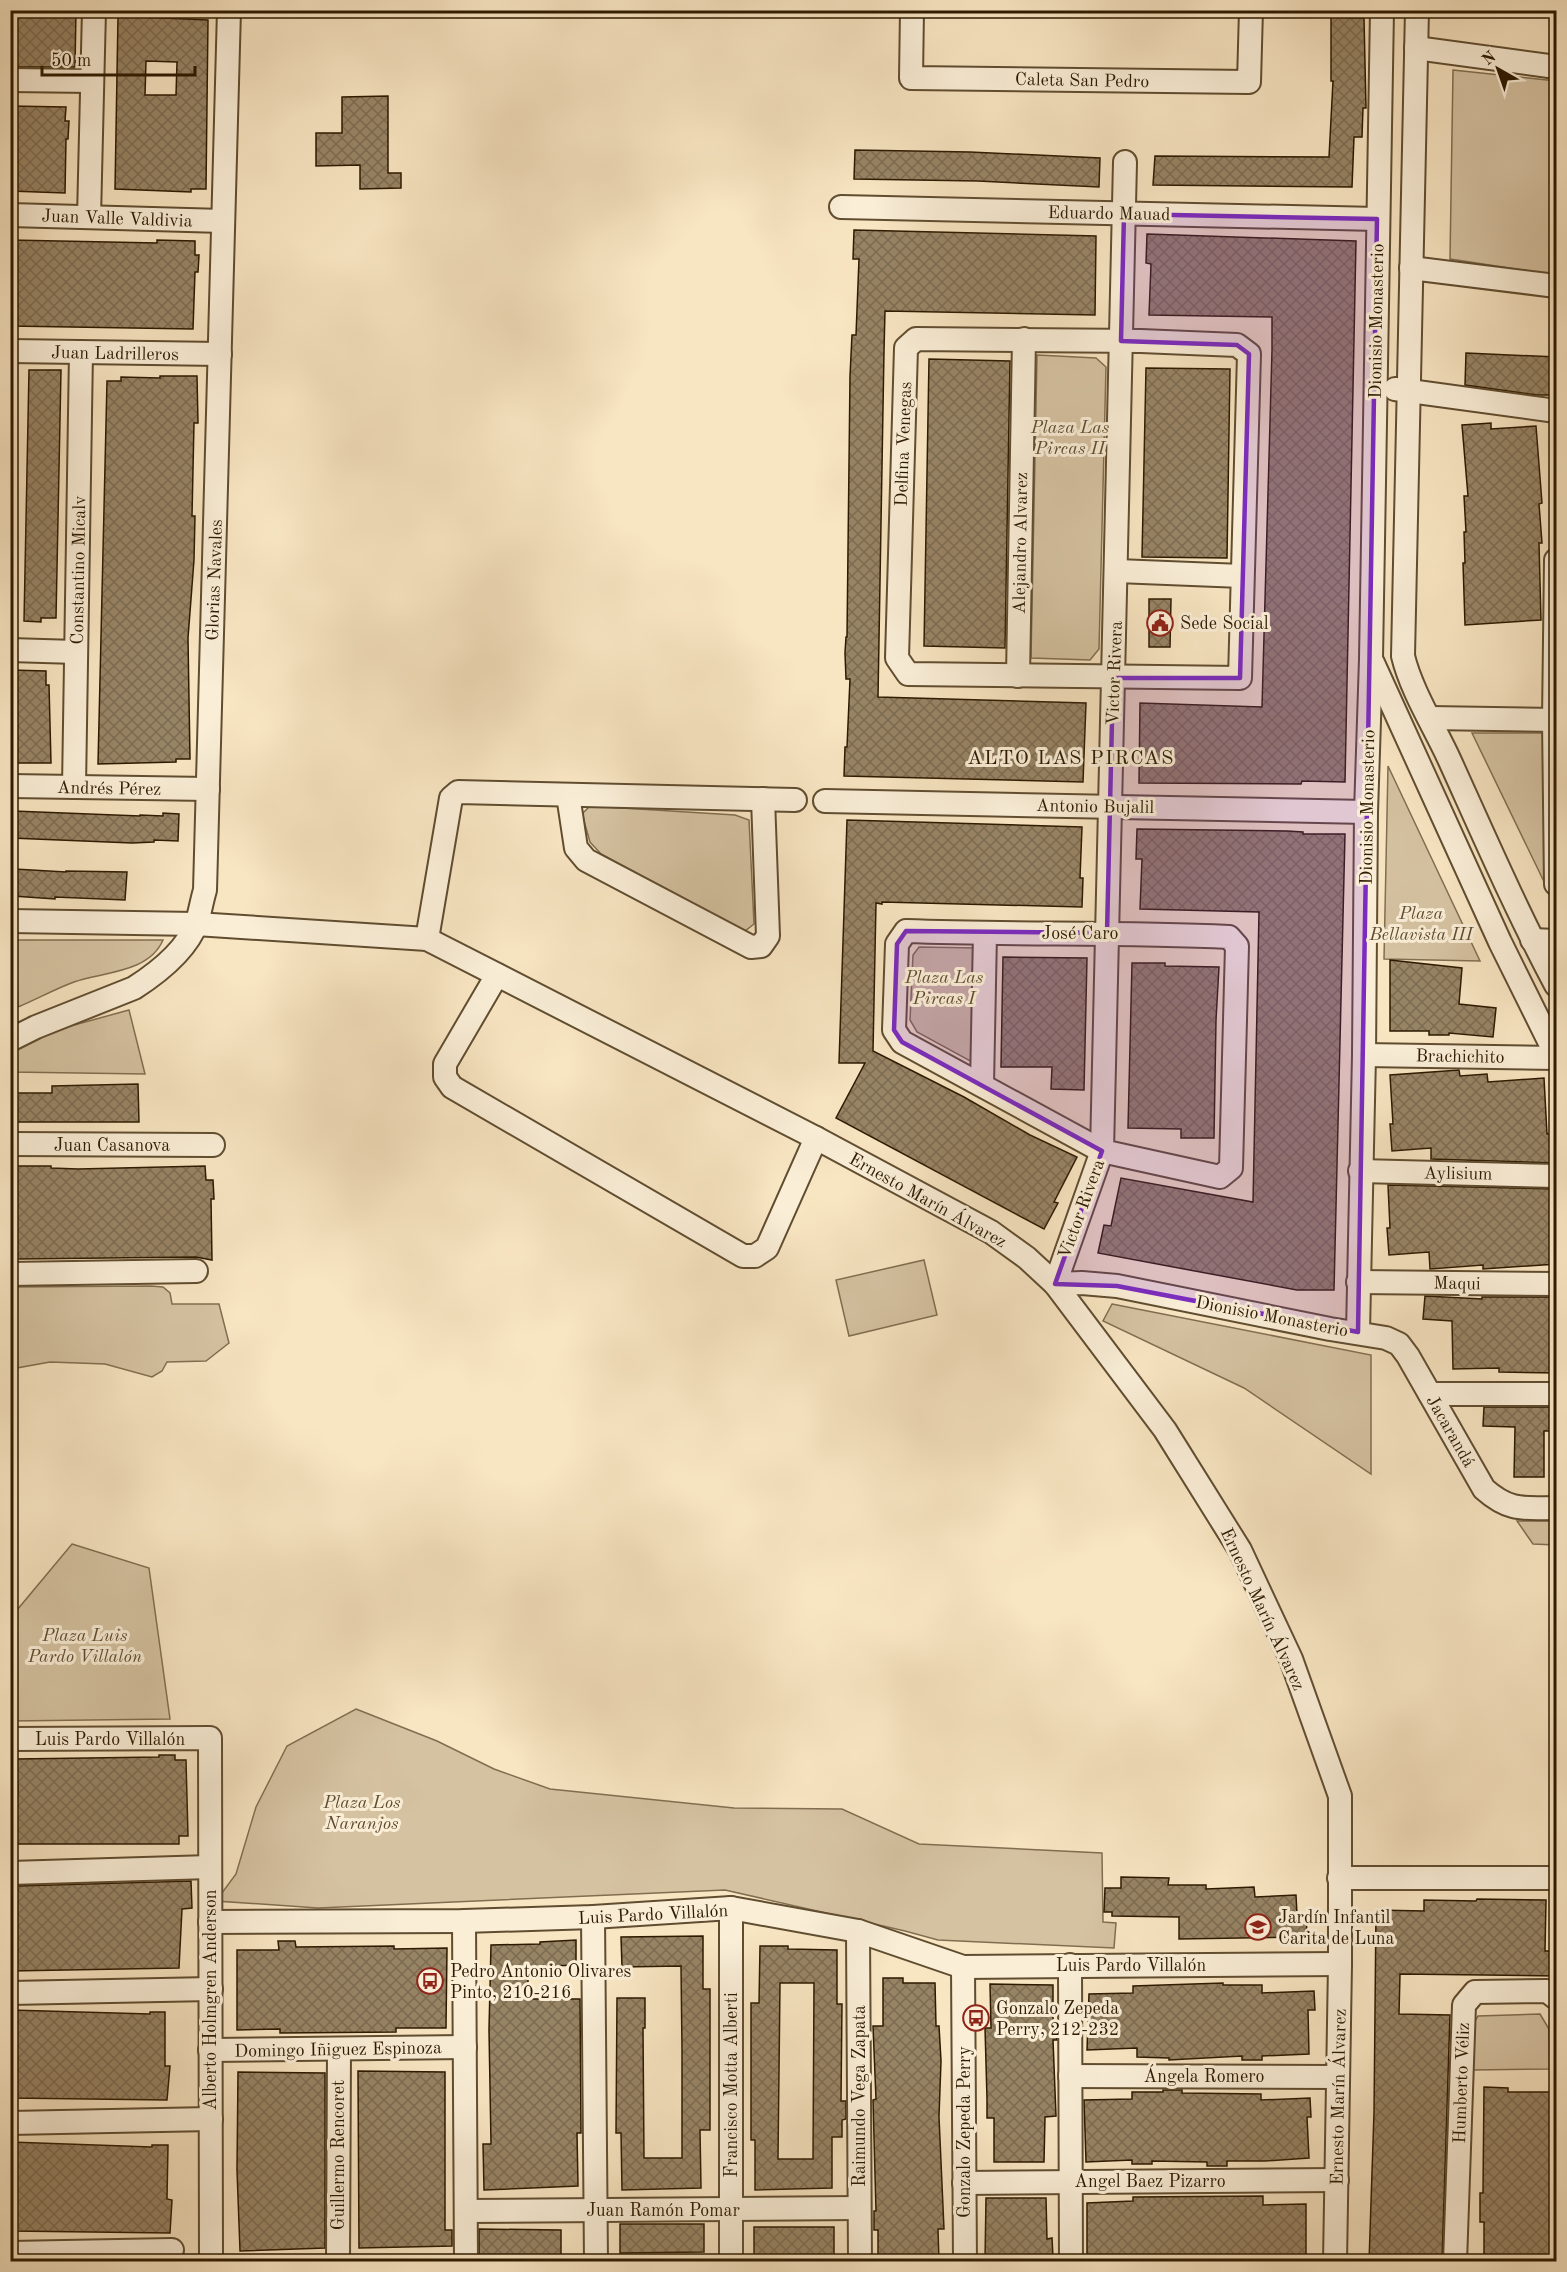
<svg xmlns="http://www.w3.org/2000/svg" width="1567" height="2272" font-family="'Old Standard TT',serif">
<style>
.green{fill:#d5c2a1;stroke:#816e50;stroke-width:1.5}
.building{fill:url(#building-cross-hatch);stroke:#2d1a00;stroke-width:1.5;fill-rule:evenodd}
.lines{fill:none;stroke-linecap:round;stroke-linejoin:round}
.minor-casing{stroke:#604d30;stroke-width:26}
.minor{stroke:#faeed7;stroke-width:22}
.marked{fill:#7b2cbf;fill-opacity:0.2;stroke:#7b2cbf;stroke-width:4.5;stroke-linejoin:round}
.labels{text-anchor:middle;stroke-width:6;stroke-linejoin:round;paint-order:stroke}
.street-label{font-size:18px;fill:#2d1a00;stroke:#faeed7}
.park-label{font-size:18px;font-style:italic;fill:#5f4c30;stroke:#faeed7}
.poi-label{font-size:18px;fill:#2d1a00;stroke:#faeed7;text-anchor:start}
.neighbourhood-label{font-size:20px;letter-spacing:1.5px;fill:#2d1a00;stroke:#faeed7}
</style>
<defs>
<pattern id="building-cross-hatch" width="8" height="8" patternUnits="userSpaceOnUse" patternTransform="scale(1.5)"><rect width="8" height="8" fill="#978465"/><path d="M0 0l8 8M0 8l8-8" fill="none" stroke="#7c6b51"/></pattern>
</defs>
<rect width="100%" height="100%" fill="#f8e5c2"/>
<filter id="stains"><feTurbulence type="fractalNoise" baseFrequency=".00333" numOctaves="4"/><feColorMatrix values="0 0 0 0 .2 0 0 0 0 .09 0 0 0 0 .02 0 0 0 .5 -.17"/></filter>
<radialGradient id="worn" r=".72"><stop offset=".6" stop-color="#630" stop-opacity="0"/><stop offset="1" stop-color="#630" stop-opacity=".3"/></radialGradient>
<g class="green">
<path d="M1453,70l103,11v149l-5,12 -1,32 -100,-15z"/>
<path d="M1037,355l59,3 10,9 -7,282 -9,11 -59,-2z"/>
<path d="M1472,733h74l3,159z"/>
<path d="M1388,766l92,195 -96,-2z"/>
<path d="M590,806l145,9 14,5 5,104 -9,7 -144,-77 -11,-12 -8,-28z"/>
<path d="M15,940h148c-14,33 -61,32 -89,42 -19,7 -37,17 -56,25z"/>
<path d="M919,947l58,1 -3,115 -57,-31 -7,-12 3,-65z"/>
<path d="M129,1010l16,64 -134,-2v-21l45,-21z"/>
<path d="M924,1260l13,55 -88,21 -13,-56z"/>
<path d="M151,1286l12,1 7,6 2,11h47l10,39 -23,18 -39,1 -5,9 -10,6 -47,-13 -55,-2 -39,7v-82z"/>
<path d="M1112,1304l259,51v119l-127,-86 -141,-67z"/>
<path d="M1517,1521h39v24l-23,-1z"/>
<path d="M72,1544l77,24 21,151 -159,2v-109l6,-2z"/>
<path d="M356,1709l81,32 57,28 56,20 184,19 108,1 77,35 183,9 1,69 13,1 -2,25 -176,-8 -33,-9 -180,-41 -407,18 -102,-7 20,-27 20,-67 31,-61z"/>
<path d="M1540,2014l9,15 1,40 -77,1v-46l5,-8z"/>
</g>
<g class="building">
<path d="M10,10h66l-1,57h-65z"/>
<path d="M118,16l90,4 -2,169h-15v3l-76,-3zM146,61l31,1 -1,33h-31z"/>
<path d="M1331,17l33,1 2,90h-3l-1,29h-8l-2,50 -199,-2 2,-29 174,1 4,-76h-2z"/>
<path d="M388,96v77h13v15l-41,1v-24l-44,1v-33h26v-36z"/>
<path d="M10,106l56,1 -1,14h4l-1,18h-2l-1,54 -55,-2z"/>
<path d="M855,150l115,2 130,6 -1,29 -121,-6 -124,-2z"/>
<path d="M854,230l242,6 -1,79 -210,-4 -1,40 -6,346 208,6 -3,79 -239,-6 1,-29h2l3,-68h-4l-1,-26 1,-16h1l3,-261 2,-41h4l3,-76h-6z"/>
<path d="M1147,234l209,7 -11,541 -43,-1 -1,3 -162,-1 1,-80 122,4 10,-357v-33l-123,-2 2,-51 -5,-1z"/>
<path d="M10,240l147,3v-3l38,1v14h4l-1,17h-3l-2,57 -183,-3z"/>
<path d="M1466,353l91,4v38h-20l-72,-10z"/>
<path d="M929,359l81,2 -5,287 -81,-2z"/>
<path d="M1146,368l84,1 -3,189 -85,-1z"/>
<path d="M29,370h32l-5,248h-15v4l-17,-1z"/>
<path d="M160,376h37l1,47h-4l-2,93h3l-1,44 -6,78 2,121h-14v3l-78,2 9,-383h14v-4l39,1z"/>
<path d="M1491,423v6l45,-3 6,77 -3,1 3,39h-3l2,77 -76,5 -2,-62h2l-1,-31h2l-2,-36h4l-6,-71z"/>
<path d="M1149,599h22l-1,48h-21z"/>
<path d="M10,670l36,1v14h3l2,78h-41z"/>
<path d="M13,811l127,5v-1l23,1v-3l16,1 -1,27 -24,-1v2l-22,1 -121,-5z"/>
<path d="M847,820l235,7 -2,51h3l-1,29 -200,-5v2l-6,-1 -3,148 91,46 66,38 47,22 -23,45 4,1 -14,26 -208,-111 29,-55h-26z"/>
<path d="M1137,829l150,2 16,1v2h42l-11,456h-37l-199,-37 6,-28 7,1 10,-48 132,24 6,-290 -119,-3 2,-50h-6z"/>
<path d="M14,869l52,3v-1l61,1 -2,28 -70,-3v2l-42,-3z"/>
<path d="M1003,957l84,1 -3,132 -33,-1 1,-22h-51z"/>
<path d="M1390,960l72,8 -3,36 37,4 -3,29 -44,-4v2h-20v-4h-39z"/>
<path d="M1132,963h33v3l54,1 -3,53 -2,118h-33v-9l-53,-1z"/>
<path d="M1459,1070l1,6 27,-2 1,8 56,-4 3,56 10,-1v30l-126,-4v-11l-39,3 -2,-27h3l-3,-49z"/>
<path d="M138,1084l1,38h-129v-29h42v-7z"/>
<path d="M12,1166h39v2l27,1 127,-3 1,14h7l1,19h-3l1,61 -16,-3 -179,2v-15h-7v-19h3z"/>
<path d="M1388,1185l169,4v75l-74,5v-4l-53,4 -1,-17 -40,3 -2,-27h3z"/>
<path d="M1425,1296l57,3v-2h75v76l-58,-1v-4l-46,1 -1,-48 -29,-2z"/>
<path d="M1484,1407h66v24h-6v46h-30l1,-50 -32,-1z"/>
<path d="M159,1755h16v5h11l2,76h-9v8h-163l2,-59h-2v-26l143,-2z"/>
<path d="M1121,1877l48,1 -1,7h38v4l48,-2 1,10 41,-2 1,19 9,-1 1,24 -128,2v-22l-67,-1v-4h-8l1,-24h16z"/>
<path d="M191,1881l1,27 -10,1 -3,59 -169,3v-41l6,-1 1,-43z"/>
<path d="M1477,1899l69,1 -1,51h12v25l-157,-2 -1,40 51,1 -8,247h-73l5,-149 2,-203 48,1v-11l52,1z"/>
<path d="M703,1936v53h7v141h-10l1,58 -79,2 -1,-57h-5l1,-135h28v30h-2l1,130h38v-108l-1,-84 -59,1 -1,-30z"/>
<path d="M576,1940v25l-48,2v32h52l1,134h-4l1,53 -94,4 -1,-46h8l-2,-114 2,-85 49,-1v-2z"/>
<path d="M278,1941h17l1,6 98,-1v3l53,-1 -1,80h-50v4l-116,1v-4l-43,1v-80h42z"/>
<path d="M760,1946h28v3l49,1v54h5l-1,97h5v18l-4,1v17h-10v51l-77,2v-50h-4v-137h8zM780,1983h34l-1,176h-35z"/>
<path d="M883,1978h20v5h32l1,43h3l2,35 -2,56 5,112h-6l1,33h-61v-32h-4v-19h2l-3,-111 3,-1 -3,-73h10z"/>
<path d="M1223,1983v2h39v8l52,-2 1,19h-7l1,44 -47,2v4h-20v-4l-73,4v-2l-32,-1v-9l-50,2 2,-56 44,-1v-7z"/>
<path d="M990,1984l63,1v36h3l1,19h-4l3,76 -11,1 -1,45h-50v-44h-7v-19l-2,-71h6z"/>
<path d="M10,2010l140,4v-2h15v54h5l-3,34 -157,-2 2,-55h-2z"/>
<path d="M358,2071l87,1v158h7v16l-93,2z"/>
<path d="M238,2072l87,1v175l-85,3 -3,-81z"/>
<path d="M1484,2087l24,1v4h48l-6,170h-66v-40h-4v-29h3z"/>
<path d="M1163,2090h19v3l79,1v6l49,-2 1,19h-4l2,41 -44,3h-38v5h-20v-4l-55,-1v3h-20v-4l-46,2 -2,-62 48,-1v-7h31z"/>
<path d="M10,2142l142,5v-2h16l-1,54 5,1 -2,33 -159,-2 3,-55h-4z"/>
<path d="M1263,2196v9l43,-1v56l-173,2v-4l-46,2v-57l46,-2v-4z"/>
<path d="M986,2198h60l1,41 5,-1 1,19 -68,3z"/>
<path d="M620,2224h84v28l-84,1z"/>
<rect x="754" y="2227" width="80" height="30"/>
<path d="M479,2229l82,1v32l-82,-1z"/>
</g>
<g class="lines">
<g class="minor-casing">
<g id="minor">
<path d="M912,10l-1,68 338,4 2,-72"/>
<path d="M1417,10l-14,646c8,34 32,72 47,105 34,75 67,151 106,224"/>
<path d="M1416,48l140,19"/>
<path d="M10,80l82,1"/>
<path d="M1125,162l-23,989 -47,133 27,-1 35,3 213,43 56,9 13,6 9,12 76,133c26,23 40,19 72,19"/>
<path d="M841,207l536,12"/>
<path d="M10,215l213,6"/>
<path d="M89,217l5,-207"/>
<path d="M1411,268l145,18"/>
<path d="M916,339l225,2 96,4 12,9 -9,324 -332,-4 -11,-16 9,-310z"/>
<path d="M10,351l210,3"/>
<path d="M1395,389l161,22"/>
<path d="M1556,560l-2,160 2,164"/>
<path d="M1117,571l125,5"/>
<path d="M10,650l66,2"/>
<path d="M1373,663l127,279 56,113"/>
<path d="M1018,676l6,-337"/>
<path d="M1430,718l126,2"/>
<path d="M10,786l198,3"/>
<path d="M74,787l7,-435"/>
<path d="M568,795l8,53 10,12 165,87 10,-1 7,-10 -5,-137"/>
<path d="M825,801l541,11"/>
<path d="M10,921l186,3 231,15 389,199 175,94 36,26 28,26 110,146 75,120 51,109 49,137v168l-5,298"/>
<path d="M906,931c108,4 215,1 323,6l8,9 -6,222 -11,9 -118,-26 -200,-109 -8,-12 3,-86z"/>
<path d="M427,939l24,-141 7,-6 337,8"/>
<path d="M1532,940l24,1"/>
<path d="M497,975l-52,89v13l7,10 291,169h12l12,-8 49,-110"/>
<path d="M10,1040l26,-13 98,-39c25,-16 53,-38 63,-66 3,-10 5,-22 8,-32l24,-880"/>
<path d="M1364,1055l192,3"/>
<path d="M982,1085l3,-152"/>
<path d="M10,1144l203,1"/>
<path d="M1360,1171l196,5"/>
<path d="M10,1274l186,-3"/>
<path d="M1358,1282l198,2"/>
<path d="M1358,1332l6,-277 2,-243 5,-153 11,-649"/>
<path d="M1430,1394h126"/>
<path d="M10,1739l200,-1 1,524"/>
<path d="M10,1873l200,-6"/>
<path d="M1339,1878h217"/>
<path d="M593,1917l3,345"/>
<path d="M464,1921l2,341"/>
<path d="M210,1922l254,-1 129,-4 138,-9 127,23 105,36 377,-3"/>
<path d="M858,1931l2,331"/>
<path d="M1070,1965l1,297"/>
<path d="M963,1967l2,295"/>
<path d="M10,1993l201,-4"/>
<path d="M210,2050l255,-3"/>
<path d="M1070,2076l268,1"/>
<path d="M10,2123l201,-4"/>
<path d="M964,2183l373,-3"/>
<path d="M466,2211l393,-3"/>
<path d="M10,2253l162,-3"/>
<path d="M338,2262l1,-213"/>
<path d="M731,2262v-354"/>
<path d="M1455,2262l9,-257 11,-13 72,-1 9,7"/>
</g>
</g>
<use href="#minor" class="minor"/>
</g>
<path class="marked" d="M1124,214l253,5 -19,1113 -241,-46 -62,-2 47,-133 -200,-109 -8,-12 3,-86 9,-13 201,2 6,-255h127l9,-324 -12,-9 -116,-4z"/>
<defs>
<g id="civic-ring" transform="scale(1.35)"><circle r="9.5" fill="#faeed7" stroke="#8f2418" stroke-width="1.5"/><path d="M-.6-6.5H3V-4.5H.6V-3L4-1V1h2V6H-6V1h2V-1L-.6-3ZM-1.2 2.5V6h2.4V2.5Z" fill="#8f2418"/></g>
<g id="school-ring" transform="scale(1.35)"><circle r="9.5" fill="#faeed7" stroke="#8f2418" stroke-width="1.5"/><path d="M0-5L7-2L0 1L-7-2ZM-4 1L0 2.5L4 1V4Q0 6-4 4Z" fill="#8f2418"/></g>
<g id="bus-ring" transform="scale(1.35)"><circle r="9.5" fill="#faeed7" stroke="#8f2418" stroke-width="1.5"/><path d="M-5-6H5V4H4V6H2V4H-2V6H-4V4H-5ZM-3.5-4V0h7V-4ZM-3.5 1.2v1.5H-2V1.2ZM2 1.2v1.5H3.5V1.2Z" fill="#8f2418"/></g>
</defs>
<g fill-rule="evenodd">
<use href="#civic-ring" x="1160" y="623"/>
<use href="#school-ring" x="1258" y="1927"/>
<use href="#bus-ring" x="430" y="1981"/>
<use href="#bus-ring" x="976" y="2018"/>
</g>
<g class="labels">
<g class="street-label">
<text transform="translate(1082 80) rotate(1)" y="6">Caleta San Pedro</text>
<text transform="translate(1109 213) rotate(1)" y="6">Eduardo Mauad</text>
<text transform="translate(117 218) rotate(2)" y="6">Juan Valle Valdivia</text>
<text transform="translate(1376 321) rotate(-89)" y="6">Dionisio Monasterio</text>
<text transform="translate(115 353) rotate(1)" y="6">Juan Ladrilleros</text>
<text transform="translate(903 444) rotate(-88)" y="6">Delfina Venegas</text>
<text transform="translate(1020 543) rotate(-89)" y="6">Alejandro Alvarez</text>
<text transform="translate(78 570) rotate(-89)" y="6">Constantino Micalv</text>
<text transform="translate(214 580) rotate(-88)" y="6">Glorias Navales</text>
<text transform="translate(1114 673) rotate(-88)" y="6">Victor Rivera</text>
<text transform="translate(109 788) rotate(1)" y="6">Andrés Pérez</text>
<text transform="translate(1095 806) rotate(1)" y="6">Antonio Bujalil</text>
<text transform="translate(1367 807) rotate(-89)" y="6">Dionisio Monasterio</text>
<text x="1080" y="939">José Caro</text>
<text transform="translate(1460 1056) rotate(1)" y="6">Brachichito</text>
<text x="112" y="1151">Juan Casanova</text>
<text transform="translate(1458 1173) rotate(1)" y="6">Aylisium</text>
<text transform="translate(928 1200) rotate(29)" y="6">Ernesto Marín Álvarez</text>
<text transform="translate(1081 1209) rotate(-70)" y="6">Victor Rivera</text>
<text transform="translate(1457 1283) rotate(1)" y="6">Maqui</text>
<text transform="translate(1272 1316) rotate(11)" y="6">Dionisio Monasterio</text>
<text transform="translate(1451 1431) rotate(60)" y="6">Jacarandá</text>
<text transform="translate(1263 1609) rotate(65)" y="6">Ernesto Marín Álvarez</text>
<text x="110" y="1745">Luis Pardo Villalón</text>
<text transform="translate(653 1914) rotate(-3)" y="6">Luis Pardo Villalón</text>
<text x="1131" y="1971">Luis Pardo Villalón</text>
<text transform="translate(210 2000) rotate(-90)" y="6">Alberto Holmgren Anderson</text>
<text transform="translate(338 2049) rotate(-1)" y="6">Domingo Iñiguez Espinoza</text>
<text x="1204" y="2082">Ángela Romero</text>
<text transform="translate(1461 2083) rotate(-88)" y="6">Humberto Véliz</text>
<text transform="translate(731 2085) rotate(-90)" y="6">Francisco Motta Alberti</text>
<text transform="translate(859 2096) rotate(-90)" y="6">Raimundo Vega Zapata</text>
<text transform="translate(1338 2097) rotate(-89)" y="6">Ernesto Marín Álvarez</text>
<text transform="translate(964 2132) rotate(-90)" y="6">Gonzalo Zepeda Perry</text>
<text transform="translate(338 2155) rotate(-90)" y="6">Guillermo Rencoret</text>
<text x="1150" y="2187">Angel Baez Pizarro</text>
<text x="663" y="2216">Juan Ramón Pomar</text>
</g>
<g class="park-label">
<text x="1070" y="433">Plaza Las<tspan x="1070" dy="21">Pircas II</tspan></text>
<text x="1421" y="919">Plaza<tspan x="1421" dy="21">Bellavista III</tspan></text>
<text x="944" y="983">Plaza Las<tspan x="944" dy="21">Pircas I</tspan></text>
<text x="85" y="1641">Plaza Luis<tspan x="85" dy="21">Pardo Villalón</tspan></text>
<text x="362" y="1808">Plaza Los<tspan x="362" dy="21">Naranjos</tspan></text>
</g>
<g class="poi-label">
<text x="1180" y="629">Sede Social</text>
<text x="1278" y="1923">Jardín Infantil<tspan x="1278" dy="21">Carita de Luna</tspan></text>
<text x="450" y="1977">Pedro Antonio Olivares<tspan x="450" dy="21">Pinto, 210-216</tspan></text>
<text x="996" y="2014">Gonzalo Zepeda<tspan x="996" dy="21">Perry, 212-232</tspan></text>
</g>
<g class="neighbourhood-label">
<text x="1071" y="764">ALTO LAS PIRCAS</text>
</g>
</g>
<rect width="1567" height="2272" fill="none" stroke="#f8e5c2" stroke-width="36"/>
<rect x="12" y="12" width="1543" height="2248" fill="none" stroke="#2d1a00" stroke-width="3"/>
<rect x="18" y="18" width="1531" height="2236" fill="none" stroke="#2d1a00" stroke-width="1.5"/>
<g transform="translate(1498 69) rotate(320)" stroke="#faeed7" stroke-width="4.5" paint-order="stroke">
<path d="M0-4.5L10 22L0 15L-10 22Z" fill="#2d1a00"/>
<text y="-9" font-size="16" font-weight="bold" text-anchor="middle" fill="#2d1a00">N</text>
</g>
<path d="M42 66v9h153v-9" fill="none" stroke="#2d1a00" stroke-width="3"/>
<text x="51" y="66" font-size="18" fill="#2d1a00" stroke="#faeed7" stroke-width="4.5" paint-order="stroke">50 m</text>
<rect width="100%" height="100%" filter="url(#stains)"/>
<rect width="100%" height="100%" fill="url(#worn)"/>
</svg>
